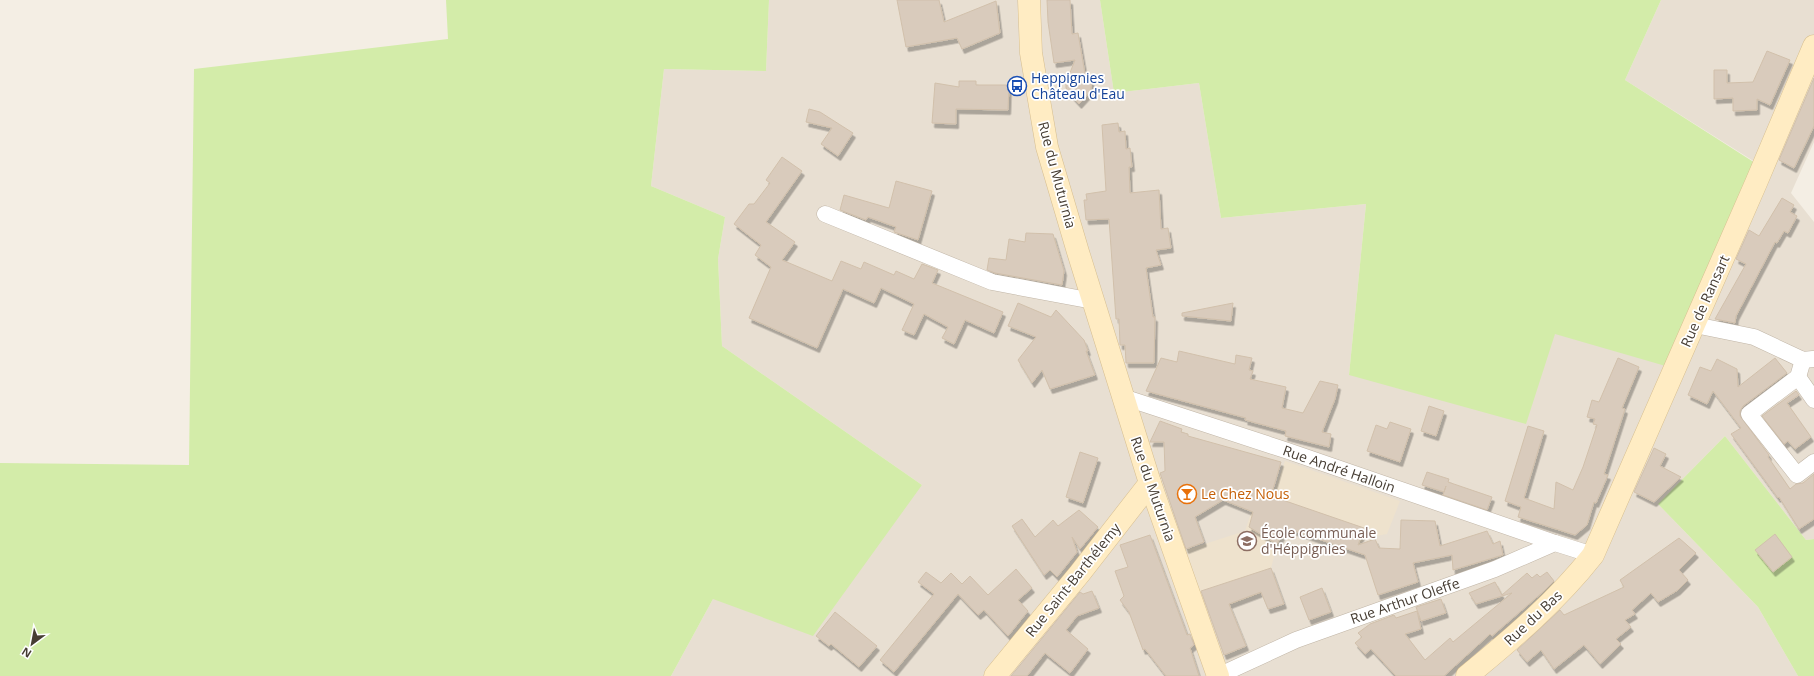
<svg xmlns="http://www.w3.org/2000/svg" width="1814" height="676" font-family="'Open Sans',sans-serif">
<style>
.residential{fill:#e8dfd2}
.education{fill:#eee2cd}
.green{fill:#d3eca9}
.building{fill:#d9cbbc;stroke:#d1c0ab;filter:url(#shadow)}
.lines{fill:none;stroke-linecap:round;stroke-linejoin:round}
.street-casing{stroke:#c0b5a6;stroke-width:17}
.secondary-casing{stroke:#d7bf90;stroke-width:23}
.street{stroke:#fff;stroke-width:16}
.secondary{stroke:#ffecc3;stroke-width:22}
.labels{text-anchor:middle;stroke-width:3.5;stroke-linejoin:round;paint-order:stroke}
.transit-label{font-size:14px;fill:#164399;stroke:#fff;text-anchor:start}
.street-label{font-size:14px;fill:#463d33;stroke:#fff}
.food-label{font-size:14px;fill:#c56008;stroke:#fff;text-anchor:start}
.education-label{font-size:14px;fill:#785e54;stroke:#fff;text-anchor:start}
</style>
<defs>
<filter id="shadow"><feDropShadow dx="2.5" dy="4.5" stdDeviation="0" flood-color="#0004"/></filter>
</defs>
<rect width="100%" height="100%" fill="#f4eee4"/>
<path class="residential" d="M769,0h331l14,93 85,-10 22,135 145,-14 -17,171 206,-41 208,-167 -138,-87 36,-80h153v142l-23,51 23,29v317l-8,1 -81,-104 -67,68 100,103 40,69h-1127l42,-77 209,-114 -200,-139 -4,-87 7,-42 -74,-31 13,-117 102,2z"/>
<path class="education" d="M1285,461l115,40 -13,33 -21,4 -8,8 -72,-18 -9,16 -6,24 7,19 -73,27 -22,-63 62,-20 8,-24 19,-10z"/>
<g class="green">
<path d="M446,0h323l-3,71 -102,-2 -13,117 74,31 -7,42 4,87 200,139 -109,151 -100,-37 -42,77h-671v-213l189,2 5,-396 254,-30z"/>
<path d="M1100,0h561l-36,80 138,88 -87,201 -121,-35 -29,90 -177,-49 17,-171 -145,14 -22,-135 -85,10z"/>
<path d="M1725,436l81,104 8,-1v137h-16l-40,-69 -100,-103z"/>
</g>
<g class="building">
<path d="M897,0h42l5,22 52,-21 4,32 -38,16 -5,-11 -51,9z"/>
<path d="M1047,0h23l2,34 6,-1 7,41 7,8 -2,10 -11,12 -10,-11 -3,-5v-5l9,-23 -21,3 -6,-41z"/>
<path d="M1767,51l23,9 -20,45 -13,-6v11l-24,1v-13l-19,1v-29h13v13l26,-1z"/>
<path d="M1814,78v48l-20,42 -15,-8z"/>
<path d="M959,81h17v4h33l-1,25 -52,-1v15l-24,-1 3,-40 24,4z"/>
<path d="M809,109l11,3 33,21 -15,23 -17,-12 11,-16 -26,-6z"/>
<path d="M1118,123l1,9 6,-1 1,18 4,-1 2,19h-3l1,26 29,-3 2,39 7,-1 3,20 -15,2 5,15 -15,3 7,49h2l-1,46h-28l-1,-18h-5l-1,-26h-3l-7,-100 -23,1 -2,-20h3l-1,-6 20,-3 -4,-66z"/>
<path d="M782,157l20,14 -36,51 29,20 -13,18 50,21 9,-20 20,8 3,-7 30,13 2,-4 18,8 8,-15 16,6 -6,13 71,29 -9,21 -29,-13 -11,24 -12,-6 6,-11 -24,-13 -10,21 -12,-5 12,-26 -33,-16 -7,15 -31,-14 -26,59 -68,-30 22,-51 -16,-12 6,-10 -27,-21 15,-20h5l16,-21 -4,-3z"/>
<path d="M896,181l36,10 -14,49 -24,-8 2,-5 -28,-10 -2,3 -26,-10 4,-15 45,13z"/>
<path d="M1782,198l12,7 -4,7 7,4 -9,17 -4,-2 -7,12 -2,-1 -39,74 -1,7 -20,-4 31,-55 -10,-5 13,-29 10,6z"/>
<path d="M1026,233l27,1 11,37 -2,14 -67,-12 -8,-3 2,-12 17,2 3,-21 16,3z"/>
<path d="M1018,303l33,14 5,-7 28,30 4,11h-2l9,24 -45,14 -8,-19 -10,13 -14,-23 18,-23 -28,-11z"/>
<path d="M1233,303l-2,18 -49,-5v-3z"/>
<path d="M1179,351l56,13 1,-9 16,3 -3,12 4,1 -3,8 36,8 -4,21 21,5 17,-32 18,4 -3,14 -13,33 9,2 -2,13 -44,-11 1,-5 -41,-11 1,-2 -100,-27 15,-33 16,4z"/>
<path d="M1618,358l21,9 -17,41 3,1 -21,65 4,1 -12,28 -2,-1 -7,23 -12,10 -57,-18 3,-10 -16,-6 23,-75 16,5 -20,67 30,11 2,-27 17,8 10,-23 14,-42 -4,-1 2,-5 -8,-2 5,-17 7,2z"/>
<path d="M1775,358l12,15 -44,33 -3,5v5l29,39 -1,2 22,32 6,-5 7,-1 11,-9v45l-15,10 -20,-32 -1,1 -47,-64 10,-6 -28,-37 -6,13 -19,-9 12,-28 11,4 6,-12 20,10 1,18z"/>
<path d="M1796,391l3,4 -12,8 24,34 -16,12 -7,-8 -4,3 -22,-28z"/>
<path d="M1429,406l15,5 -8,25 -15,-5z"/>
<path d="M1160,421l22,8 -1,3 7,2v2l93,26 -10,34 93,32 -6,17 17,-6 4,9 21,1 1,-29 34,1 5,25 47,-15 6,13 7,-3 3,14 -50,15 -1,-15 -39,8 5,19 -40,13 -13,-40 -79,-27 -9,16 -28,-17 4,-15 -30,-12 -28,17 9,25 -18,7 -26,-76 5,-2 -1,-29h-14z"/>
<path d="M1390,422l21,7 -11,33 -33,-11 9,-26 11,4z"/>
<path d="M1654,448l12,6 -6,12 21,11 -27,25 -20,-10z"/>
<path d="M1080,452l18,6 -15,45 -17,-6z"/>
<path d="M1427,472l22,7 -1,3 44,15 -5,13 -44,-15 3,-9 -2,6 -22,-7z"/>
<path d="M1079,510l19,17 -18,22 -8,-12 5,15 -20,25 -7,-7 -6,5 -32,-49 10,-7 13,18 18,-17 5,6z"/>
<path d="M1775,534l17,23 -19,15 -18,-22z"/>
<path d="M1150,535l37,100 3,-1 4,11 -4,3 9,28h-33l-21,-27 -2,1 -14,-38 -9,-12 4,-4 -9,-25 13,-4 -8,-22z"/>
<path d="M1679,538l17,15 -17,17 9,10 -10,10 -20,12 -7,-9 -19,17 3,4 -10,6 6,7 -15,12 5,5 -21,20 -16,-19 -30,24 -13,-19 -14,12 -10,-12 43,-40 4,5 60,-28 -4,-7z"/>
<path d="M1271,568l13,36 -16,5 -7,-17 -32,12 17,42 -22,9 -23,-64z"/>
<path d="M1016,569l16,19 -14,12 10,11 -20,25 -24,-26 -6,5 -20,-21 -64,78 -14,-12 54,-66 -16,-12 8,-10 15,11 10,-10 11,11 8,-8 18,19z"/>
<path d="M1547,572l7,9 -10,10 -52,45 -2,-2 -46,42h-48l-25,-27 -6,5 -10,-11 7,-6 -4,-4 12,-9 24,-9 2,3 21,-7 4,18 -16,5 20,26 25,-22 3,4 59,-49 -36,11 -7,-11 26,-11 7,13 25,-22 5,5 5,-4 3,3z"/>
<path d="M1322,588l9,24 -22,8 -9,-23z"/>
<path d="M1092,591l7,17 -22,8 -11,14 22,19 -18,24 -25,-20 -18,23h-16l69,-84 3,2z"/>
<path d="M1441,599l5,14 -25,8 -5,-14z"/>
<path d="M835,612l42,34 -18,21 -28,-23 -2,2 -13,-10z"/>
</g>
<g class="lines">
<g class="street-casing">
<g id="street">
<path d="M825,214l167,68 101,19"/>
<path d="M1695,325l59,12 49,23 10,-1"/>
<path d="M1803,360l-5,17 -49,37 48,61 17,-13"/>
<path d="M1798,377l16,23"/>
<path d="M1123,397l165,54 267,92"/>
<path d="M1218,676l78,-36 199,-71 60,-26 38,12"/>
</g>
</g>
<g class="secondary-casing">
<g id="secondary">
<path d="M1029,0l2,53 16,94 31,105 72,231 68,193"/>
<path d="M995,676l85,-103 70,-90"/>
<path d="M1467,676c45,-37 90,-75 126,-121l163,-372 58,-137"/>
</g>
</g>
<use href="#street" class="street"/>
<use href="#secondary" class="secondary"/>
</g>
<defs>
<g id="bus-ring" transform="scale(1)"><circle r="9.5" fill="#fff" stroke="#1a4fb4" stroke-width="1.5"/><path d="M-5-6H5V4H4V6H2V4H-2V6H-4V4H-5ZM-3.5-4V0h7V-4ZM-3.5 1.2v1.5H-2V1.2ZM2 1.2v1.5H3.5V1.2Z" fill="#1a4fb4"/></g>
<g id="bar-ring" transform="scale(1)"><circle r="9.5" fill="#fff" stroke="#e8710a" stroke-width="1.5"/><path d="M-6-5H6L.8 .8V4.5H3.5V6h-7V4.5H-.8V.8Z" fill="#e8710a"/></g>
<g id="school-ring" transform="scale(1)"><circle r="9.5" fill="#fff" stroke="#8d6e63" stroke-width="1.5"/><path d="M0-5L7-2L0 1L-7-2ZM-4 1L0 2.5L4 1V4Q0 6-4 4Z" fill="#8d6e63"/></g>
</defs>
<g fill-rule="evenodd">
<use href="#bus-ring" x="1017" y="86"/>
<use href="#bar-ring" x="1187" y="494"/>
<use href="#school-ring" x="1247" y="541"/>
</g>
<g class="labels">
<g class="transit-label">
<text x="1031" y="83">Heppignies<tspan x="1031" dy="16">Château d'Eau</tspan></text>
</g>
<g class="street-label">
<text transform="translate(1057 175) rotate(75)" y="5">Rue du Muturnia</text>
<text transform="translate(1705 301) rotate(-66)" y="5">Rue de Ransart</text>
<text transform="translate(1339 469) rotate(19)" y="5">Rue André Halloin</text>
<text transform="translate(1153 489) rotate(71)" y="5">Rue du Muturnia</text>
<text transform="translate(1073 580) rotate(-51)" y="5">Rue Saint-Barthélemy</text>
<text transform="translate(1405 601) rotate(-19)" y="5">Rue Arthur Oleffe</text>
<text transform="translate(1533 618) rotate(-43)" y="5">Rue du Bas</text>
</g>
<g class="food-label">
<text x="1201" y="499">Le Chez Nous</text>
</g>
<g class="education-label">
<text x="1261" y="538">École communale<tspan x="1261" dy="16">d'Héppignies</tspan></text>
</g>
</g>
<g transform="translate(32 644) rotate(212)" stroke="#ffffff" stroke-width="3" paint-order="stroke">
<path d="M0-3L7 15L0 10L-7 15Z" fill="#463d33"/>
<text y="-6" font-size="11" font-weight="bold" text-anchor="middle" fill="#463d33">N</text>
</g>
</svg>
